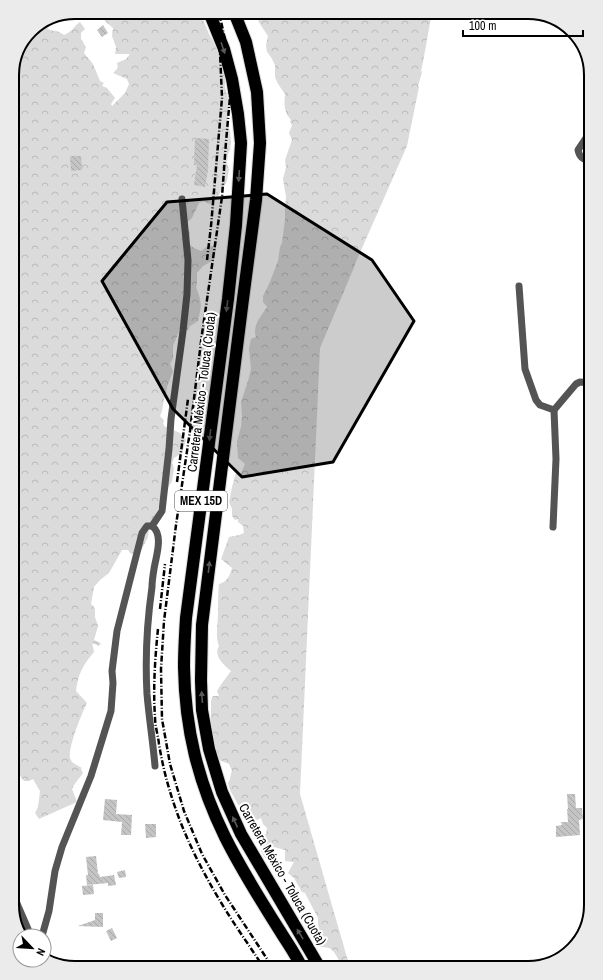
<svg xmlns="http://www.w3.org/2000/svg" width="603" height="980" font-family="'Archivo Narrow',sans-serif">
<style>
.forest{fill:url(#forest-crowns)}
.building{fill:url(#building-back-hatch)}
.lines{fill:none;stroke-linecap:round;stroke-linejoin:round}
.highway-casing{stroke:#dbdbdb;stroke-width:14}
.street{stroke:#545454;stroke-width:7}
.highway{stroke:#000;stroke-width:12}
.rail{stroke:#000;stroke-width:2.5;stroke-dasharray:6 2 1 2;stroke-linecap:butt}
.oneway{fill:#595959}
.marked{fill:#000;fill-opacity:0.2;stroke:#000;stroke-width:3;stroke-linejoin:round}
.labels{text-anchor:middle;stroke-width:4;stroke-linejoin:round;paint-order:stroke}
.shield{fill:#fff;stroke:#4c4c4c;stroke-width:1}
.shield-label{font-size:12px;font-weight:bold;fill:#000}
.street-label{font-size:13px;fill:#000;stroke:#fff}
.rim{fill:none;stroke:#000;stroke-width:2}
</style>
<defs>
<pattern id="forest-crowns" width="20" height="18" patternUnits="userSpaceOnUse"><rect width="20" height="18" fill="#dbdbdb"/><path d="M2 6a3 3 0 1 1 6 0M12 15a3 3 0 1 1 6 0" fill="none" stroke="#bababa"/></pattern>
<pattern id="building-back-hatch" width="6" height="6" patternUnits="userSpaceOnUse"><rect width="6" height="6" fill="#c4c4c4"/><path d="M-1 5l2 2M0 0l6 6M5-1l2 2" fill="none" stroke="#a7a7a7"/></pattern>
</defs>
<rect width="100%" height="100%" fill="#fff"/>
<g class="forest">
<path d="M106,12h94l9,22 8,14 9,24 -1,7v8l5,19 -3,13 3,13 1,10 -1,8 -2,4 -1,10 2,5 -2,12 -10,17 -4,1 -3,5 -6,-3 -5,2 -7,15 -9,8 7,6 -1,12 5,4 7,3 8,-6 7,3 -2,12 -11,6 -6,7v11l-1,3c6,16 6,18 2,34l-8,5 -2,4 -8,-1 -7,17v12l-3,6 3,7 -6,16 -1,8 -2,4 -2,12 -2,5 4,5 -1,2 1,3 16,7 6,7 -4,13 -8,5 -2,5 2,5 -2,13 -11,19 -4,12 -8,13 -1,12 -7,14 -10,3 -3,-4h-6l-13,23 -9,7 -6,7 -3,17 4,4v9l3,9 -4,14 7,3 -2,3 -7,-3 2,9c-11,13 -16,22 -18,39l11,12c-5,10 -19,44 -17,55 1,2 2,4 3,5l9,5 -1,1 2,4 -9,12 -2,4 5,13 -38,17 -4,-6 3,-6 2,-16 -7,-12 -4,2h-5l-7,-9 -2,-18 2,-5 -2,-9 -3,-1v-667l17,-38 7,-2 8,-7c4,5 6,5 11,6 3,0 6,2 9,4 9,-4 9,-8 16,-13l5,7 -4,4v6l5,8 -2,6 9,11 7,17 4,2 -2,3 5,2 8,10 -4,6 1,2 13,-13 4,-9 -2,-5 -14,-6 5,-5 -1,-5 9,-4 4,-5h-15l1,-7 -4,-11 1,-8 -6,-5 -5,-7z"/>
<path d="M254,12h178l-9,50 -2,9 1,1 -4,14 1,1 -12,59 -52,118v1l-35,83 -20,446 50,174h-7c-3,-5 -8,-18 -14,-20 -3,-1 -7,-1 -10,-1l-1,-6 3,-5 -3,-11v-7l-13,-25 -3,-1 -8,-14 -6,-5 6,-11 -9,-1v-11l-11,-3v4l2,5 -11,2 -4,-7v-6l-6,-8 3,-2 8,-1 1,-6 -4,-4 -2,-6 -4,2 -15,-8 -12,-22 -2,-7c3,-4 2,-8 4,-12l-3,-7 -12,-5 -5,-18 -1,-12v-28l2,-5h6l-2,-5 3,-5 11,-15c-7,-6 -18,-15 -12,-25 -4,-10 -1,-22 -1,-32 0,-11 0,-20 1,-30 8,-2 11,-9 13,-16l-11,-9 8,-22 10,-2 5,-2 -1,-7 -5,-4v-3l-3,1 -3,-4v-7l-3,-7 3,-15 5,-18 3,7 5,-12 -7,-6 -1,-17 4,-14 1,-11 -1,-14 7,-21 3,-12 -2,-20 2,-10 5,-2c-4,-11 5,-21 11,-30l-4,-5v-6l6,-12 9,-23 2,-14 2,-4 3,-24v-11l1,-11 -3,-18 3,-12 -1,-7 7,-20 -3,-7 3,-8 -2,-3 1,-2c-7,-8 -7,-15 -6,-26l-7,-10 -3,-7v-12l-4,-8 -4,-5 -1,-7 2,-9 -8,-12z"/>
</g>
<g class="building">
<path d="M103,25l5,8 -6,4 -5,-7z"/>
<path d="M195,138l14,1 -1,31 -3,17 -11,-2 3,-20h-3z"/>
<path d="M70,156h11l1,14 -11,1z"/>
<path d="M567,794h8l1,14h6l1,11 -4,1 1,15 -24,2v-11l6,-1 -1,-3h7l-1,-13h1z"/>
<path d="M105,799l12,1 -1,14 16,1 -1,20h-10l1,-13 -19,-2z"/>
<path d="M145,824h11v13l-10,1z"/>
<path d="M96,856l2,18h1l1,3 14,-2 2,10 -8,1v-3l-21,2 -1,-10h2l-2,-18z"/>
<path d="M125,870l1,7 -7,1 -2,-6z"/>
<path d="M93,885l1,9 -11,1 -1,-9z"/>
<path d="M95,913h8v14l-25,-1 17,-6z"/>
<path d="M112,928l5,10 -6,3 -5,-10z"/>
</g>
<g class="lines">
<g class="highway-casing">
<g id="highway">
<path d="M209,12l15,37 8,30 6,35 3,29 -1,17 -4,65 -8,74 -42,319c-1,16 -2,33 -2,49 1,62 14,115 41,170 16,32 36,64 55,94 8,13 16,24 22,37"/>
<path d="M234,12l12,30 11,50 3,51 -4,57 -13,99 -41,326 -1,55 1,30 7,39 13,43 19,42 79,134"/>
</g>
</g>
<g class="street">
<path d="M591,162c-7,-3 -11,-3 -13,-12l10,-15 3,-9"/>
<path d="M519,286l6,83 11,31 4,5 14,5 22,-26 4,-2 11,1"/>
<path d="M152,526c12,9 4,30 2,43 -1,6 -2,12 -2,18 -5,35 -7,71 -5,107 2,24 6,48 8,72"/>
<path d="M553,527l3,-68 -2,-49"/>
<path d="M12,890l6,16 13,30"/>
<path d="M42,936l7,-25 6,-40 7,-24 29,-71 20,-65 2,-28 -1,-12 5,-40 25,-98 5,-7h5l10,-15 7,-62 2,-30 12,-88 4,-37 1,-34 -6,-61"/>
</g>
<use href="#highway" class="highway"/>
<g class="rail">
<path d="M219,12l8,37 3,48 -4,45 -4,55 -20,137 -12,97 -14,94 -12,96 -3,48 1,50 8,45 14,47 18,43 23,41 48,73"/>
<path d="M207,260l4,-34 11,-128 -2,-46 -8,-40"/>
<path d="M177,482l11,-83"/>
<path d="M160,609l5,-45"/>
<path d="M158,629c-3,29 -5,59 -3,88 0,9 3,18 4,27 9,56 31,107 60,155 14,24 30,46 45,69"/>
</g>
</g>
<defs><path id="oneway-solid" d="M-6-.8H1V-3.2L6.5 0L1 3.2V.8H-6Z"/></defs>
<g class="oneway">
<use href="#oneway-solid" transform="translate(223 48) rotate(71)"/>
<use href="#oneway-solid" transform="translate(239 176) rotate(94)"/>
<use href="#oneway-solid" transform="translate(227 306) rotate(97)"/>
<use href="#oneway-solid" transform="translate(210 435) rotate(97)"/>
<use href="#oneway-solid" transform="translate(209 567) rotate(-83)"/>
<use href="#oneway-solid" transform="translate(202 697) rotate(-94)"/>
<use href="#oneway-solid" transform="translate(235 822) rotate(-115)"/>
<use href="#oneway-solid" transform="translate(300 934) rotate(-121)"/>
</g>
<path class="marked" d="M267,194l105,66 42,61 -81,141 -91,15 -69,-68 -71,-128 65,-79z"/>
<g class="labels">
<rect class="shield" x="175" y="491" width="52" height="20" rx="3"/>
<g class="shield-label">
<text x="201" y="505">MEX 15D</text>
</g>
<g class="street-label">
<text transform="translate(201 392) rotate(-83)" y="5">Carretera México - Toluca (Cuota)</text>
<text transform="translate(283 874) rotate(60)" y="5">Carretera México - Toluca (Cuota)</text>
</g>
</g>
<path d="M0 0H603V980H0ZM75 19H528A56 56 0 0 1 584 75V905A56 56 0 0 1 528 961H75A56 56 0 0 1 19 905V75A56 56 0 0 1 75 19Z" fill="#ebebeb" fill-rule="evenodd"/>
<path class="rim" d="M75 19H528A56 56 0 0 1 584 75V905A56 56 0 0 1 528 961H75A56 56 0 0 1 19 905V75A56 56 0 0 1 75 19Z"/>
<g transform="translate(32 948) rotate(115)"><circle r="19" fill="#ffffff" stroke="#999999"/>
<path d="M0-3L7 15L0 10L-7 15Z" fill="#000000"/>
<text y="-6" font-size="11" font-weight="bold" text-anchor="middle" fill="#000000">N</text>
</g>
<path d="M463 30v6h120v-6" fill="none" stroke="#000000" stroke-width="2"/>
<text x="469" y="30" font-size="12" fill="#000000" stroke="#ffffff" stroke-width="3" paint-order="stroke">100 m</text>
</svg>
